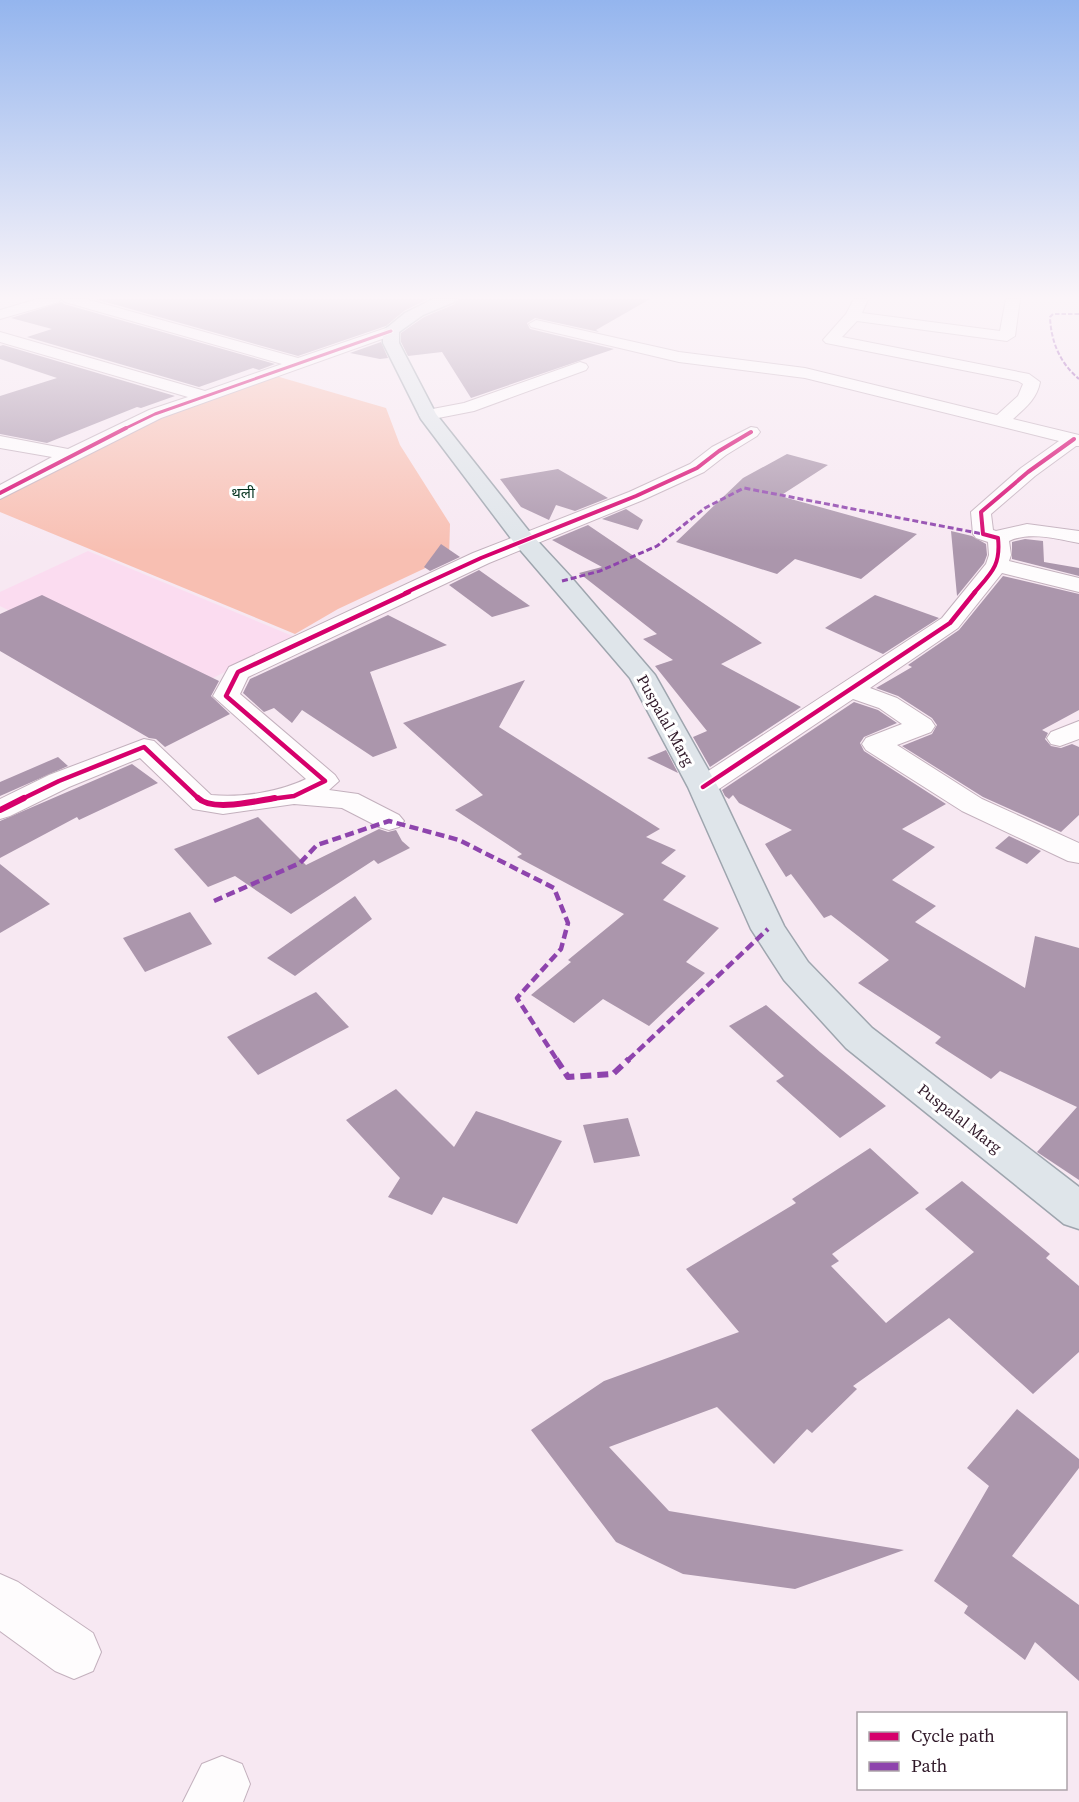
<svg xmlns="http://www.w3.org/2000/svg" width="1079" height="1802" font-family="'Source Serif 4','Noto Sans Devanagari',serif">
<style>
.built{fill:#fbdcf0}
.green{fill:#f8bfb2}
.building{fill:#ab96ac}
.lines{fill:none;stroke-linecap:round;stroke-linejoin:round}
.minor-casing{stroke:#c3b0bd;stroke-width:2}
.primary-casing{stroke:#9ea5ae;stroke-width:3}
.minor{fill:#fefcfd;fill-rule:evenodd}
.primary{fill:#dfe5ea;fill-rule:evenodd}
.quiet-far3{stroke:#8e44ad;stroke-width:2;stroke-dasharray:4.5 2;stroke-linecap:butt}
.quiet-far2{stroke:#8e44ad;stroke-width:3;stroke-dasharray:6 3;stroke-linecap:butt}
.quiet-far1{stroke:#8e44ad;stroke-width:4.5;stroke-dasharray:9 4.5;stroke-linecap:butt}
.quiet{stroke:#8e44ad;stroke-width:6;stroke-dasharray:11 6;stroke-linecap:butt}
.cycleway-far3-casing{stroke:#fff;stroke-width:5}
.cycleway-far2-casing{stroke:#fff;stroke-width:6}
.cycleway-far1-casing{stroke:#fff;stroke-width:8}
.cycleway-casing{stroke:#fff;stroke-width:10}
.cycleway-far3{stroke:#d6006c;stroke-width:3}
.cycleway-far2{stroke:#d6006c;stroke-width:4}
.cycleway-far1{stroke:#d6006c;stroke-width:4.5}
.cycleway{stroke:#d6006c;stroke-width:6}
.labels{text-anchor:middle;stroke-width:6;stroke-linejoin:round;paint-order:stroke}
.far-neighbourhood-label{font-size:15px;fill:#063420;stroke:#fff}
.street-label{font-size:16px;fill:#301929;stroke:#fff}
</style>
<rect width="100%" height="100%" fill="#f7e8f2"/>
<path class="built" d="M88,551l207,86 -118,59 -177,-90v-14z"/>
<path class="green" d="M276,376l110,32 14,37 50,79 -1,33 -111,52 -43,25 -295,-122v-20l200,-91z"/>
<g class="building">
<path d="M95,299h333l-24,12 -18,15 -88,30z"/>
<path d="M458,299h192l-54,31 3,2 -64,-14 -8,5 3,6 84,20 -143,49 -29,-46 -34,4 -7,-14v-9l23,-16 31,-13z"/>
<path d="M62,302l2,2 211,60 -16,6 -6,-2 -54,19 -172,-50 25,-8 -41,-11z"/>
<path d="M381,342l7,16 -8,1 -30,-6z"/>
<path d="M3,345l172,51 -34,12 -4,-1 -90,36 -47,-9v-38l57,-18 -57,-19v-13z"/>
<path d="M787,454l41,11 -48,31 137,38 -56,45 -66,-20 -18,15 -101,-32 67,-64z"/>
<path d="M558,469l50,29 -33,13 -19,-6 -7,15 -28,-13 -21,-28z"/>
<path d="M626,509l17,11 -5,10 -36,-11z"/>
<path d="M588,525l174,118 -41,21 80,43 -91,60 -17,-30 14,-6 -52,-65 18,-6 -30,-21 14,-5 -78,-61 23,-6 -50,-27z"/>
<path d="M951,531l21,5 14,8 1,11 -3,8 -27,33z"/>
<path d="M1025,539l18,2 1,21 35,6v8l-67,-17v-17z"/>
<path d="M441,544l19,13 -30,14 -6,-4z"/>
<path d="M479,570l51,36 -38,11 -43,-32z"/>
<path d="M1003,576l76,18v116l-37,20 6,3 -3,6 6,7 10,2 11,-4 7,3v68l-18,17 -78,-35 -81,-51 30,-12 5,-9 -5,-7 -34,-22 -22,-8 36,-21 -4,-2 51,-35z"/>
<path d="M42,595l177,86 -8,15 19,18 -65,33 -9,-8 -7,-1 -149,-87v-37z"/>
<path d="M875,595l64,23 -56,36 -58,-26z"/>
<path d="M388,615l59,30 -77,27 27,76 -24,9 -71,-47 -10,13 -18,-15 -10,4 -21,-19 7,-14z"/>
<path d="M525,680l-26,47 161,102 -14,8 30,13 -15,13 25,13 -23,24 56,28 -33,34 19,11 -56,53 -46,-27 -29,24 -43,-28 40,-33 -3,-2 56,-46 -107,-57 5,-3 -67,-44 28,-15 -80,-72z"/>
<path d="M854,702l24,8 19,13 -33,14 -4,6 4,8 82,53 -44,25 33,18 -43,33 44,26 -21,16 110,66 10,-52 44,12v232l-42,-28 40,-45 -77,-36 -9,8 -56,-36 6,-6 -83,-54 31,-23 -58,-45 -7,3 -33,-44 -5,3 -21,-33 27,-14 -53,-27 -6,-8 -4,4 -4,-3 -3,-6z"/>
<path d="M666,750l12,23 -31,-15z"/>
<path d="M58,757l10,9 -68,30v-14z"/>
<path d="M132,764l26,19 -79,37 -2,-3 -77,41v-37z"/>
<path d="M258,817l48,48 73,-36 9,3 8,-2 6,11 8,7 -32,16 -4,-4 -83,54 -56,-38 -27,11 -34,-38z"/>
<path d="M1009,836l32,15 -14,13 -32,-16z"/>
<path d="M0,864l50,40 -50,29z"/>
<path d="M355,896l17,23 -77,57 -28,-18z"/>
<path d="M190,912l22,32 -67,28 -22,-34z"/>
<path d="M316,992l33,35 -91,48 -31,-38z"/>
<path d="M766,1005l54,47 66,54 -46,32 -64,-57 8,-5 -55,-50z"/>
<path d="M396,1089l58,58 22,-36 86,30 -45,83 -74,-27 -11,18 -44,-18 12,-19 -54,-58z"/>
<path d="M628,1118l12,38 -46,7 -11,-38z"/>
<path d="M870,1148l49,45 -87,61 7,7 -8,5 55,57 88,-71 -49,-43 37,-28 88,73 -4,4 33,28v66l-46,42 -84,-76 -96,68 4,3 -45,44 -5,-4 -33,35 -57,-57 -108,40 60,64 235,39 -109,39 -112,-15 -67,-32 -85,-112 73,-49 135,-49 -53,-63 110,-66 -4,-4z"/>
<path d="M1017,1409l62,50v9l-67,88 67,49v76l-44,-39 -10,18 -61,-47 4,-7 -34,-25 55,-95 -22,-18z"/>
</g>
<g class="lines">
<g class="minor-casing">
<g id="minor">
<path d="M38,299h23l-2,3 -59,17v-9z"/>
<path d="M63,299h23l212,59 88,-30 5,-2 8,5 -3,3 -235,84 -161,81v-14l52,-28 -52,-9v-12l68,13 81,-39 39,-13 -188,-55v-10l205,59 77,-27 -217,-62z"/>
<path d="M854,299h14l-6,14 138,18 6,-32h14l-5,37 -8,5 -150,-20 -15,16 187,37 11,8c-3,17 -15,26 -27,37l66,16v11h-3l-41,30 -44,38 2,16 3,1 31,-7 52,7v12c-21,-4 -49,-12 -70,-2l2,14 -2,6 70,17v14l-77,-19 -44,55 -88,60 27,10 34,22 4,6 -4,6 -34,13 85,54 97,44v20l-11,-2 -106,-50 -96,-61 -4,-6 4,-6 36,-14 -23,-16 -26,-9 -140,94 -10,2 -10,-2 -4,-6 4,-6 249,-163 44,-54 3,-9 -1,-13 -12,-4 -3,-4 -2,-22 50,-44 38,-27 -254,-63 -126,-16 -148,-35 -2,-3 7,-4 143,32 126,16 192,47 21,-19 5,-12 -5,-3 -192,-38 -3,-3 23,-26z"/>
<path d="M580,362l6,2 2,3 -2,3 -112,41 -46,9 -6,-1 -3,-4 3,-4 42,-8z"/>
<path d="M751,427l6,1 3,4 -3,4 -31,19 -22,17 -61,28 -154,63 -241,114 -8,17 95,81 4,6 -10,9 29,4 41,21 5,6 -5,6 -10,3 -10,-3 -37,-19 -48,-4 -71,10 -30,-5 -53,-51 -71,29 -59,29 -10,3v-20l49,-24 95,-36 10,2 57,54c31,3 68,-3 95,-16l-93,-83 16,-29 244,-114 156,-61 61,-28 22,-17z"/>
<path d="M1079,721v18l-19,7 -9,-2 -4,-6 4,-6z"/>
<path d="M0,1574l18,8 75,51 8,19 -8,19 -19,8 -19,-8 -55,-40z"/>
<path d="M222,1756l20,8 8,20 -7,18h-60l19,-38z"/>
</g>
</g>
<g class="primary-casing">
<path id="primary" d="M433,299h23l-2,3 -31,13 -24,17v11l37,71 96,121 38,41 85,99 63,112 66,139 24,36 64,66 207,159v42l-15,-5 -218,-176 -62,-68 -33,-51 -63,-142 -58,-109 -114,-133 -95,-126 -38,-76v-12l22,-18z"/>
</g>
<use href="#minor" class="minor"/>
<use href="#primary" class="primary"/>
<path class="quiet-far3" d="M1079,314h-26l-3,3c1,25 10,46 29,62"/>
<path class="quiet-far2" d="M562,581l38,-10 57,-25 48,-38 39,-20 239,46"/>
<g class="quiet-far1">
<path d="M214,901l86,-38 17,-18 72,-24 70,19 95,48 14,35 -7,26 -44,49 40,62"/>
<path d="M628,1060l140,-131"/>
</g>
<path class="quiet" d="M556,1059l12,18 45,-3 16,-15"/>
<g class="cycleway-far3-casing">
<path id="cycleway-far3" d="M122,430l33,-16 236,-83"/>
</g>
<g class="cycleway-far2-casing">
<g id="cycleway-far2">
<path d="M0,493l126,-65"/>
<path d="M405,593l76,-35 155,-62 61,-28 22,-17 32,-19"/>
<path d="M974,593c17,-20 27,-27 24,-55l-15,-4 -2,-22 47,-40 46,-33"/>
</g>
</g>
<g class="cycleway-far1-casing">
<g id="cycleway-far1">
<path d="M703,787l247,-164 25,-31"/>
<path d="M20,800l39,-19 85,-34 56,53"/>
<path d="M263,800l31,-4 31,-15 -99,-85 12,-24 171,-80"/>
</g>
</g>
<g class="cycleway-casing">
<g id="cycleway">
<path d="M198,798c14,14 58,3 77,0"/>
<path d="M0,810l24,-12"/>
</g>
</g>
<use href="#cycleway-far3" class="cycleway-far3"/>
<use href="#cycleway-far2" class="cycleway-far2"/>
<use href="#cycleway-far1" class="cycleway-far1"/>
<use href="#cycleway" class="cycleway"/>
</g>
<linearGradient id="sky" x2="0" y2="1"><stop stop-color="#94b5ee"/><stop offset="0.54" stop-color="#fbf5f9"/><stop offset="1" stop-color="#fbf5f9" stop-opacity="0"/></linearGradient>
<rect width="1079" height="551" fill="url(#sky)"/>
<g class="labels">
<g class="far-neighbourhood-label">
<text x="243" y="498">थली</text>
</g>
<g class="street-label">
<text transform="translate(666 720) rotate(61)" y="6">Puspalal Marg</text>
<text transform="translate(960 1118) rotate(38)" y="6">Puspalal Marg</text>
</g>
</g>
<rect x="857" y="1712" width="210" height="78" fill="#ffffff" stroke="#aca3a9" stroke-width="1.5"/>
<rect x="869" y="1732" width="30" height="9" fill="#d6006c" stroke="#aca3a9" stroke-width="1.5"/>
<text x="911" y="1742" font-size="18" fill="#301929">Cycle path</text>
<rect x="869" y="1762" width="30" height="9" fill="#8e44ad" stroke="#aca3a9" stroke-width="1.5"/>
<text x="911" y="1772" font-size="18" fill="#301929">Path</text>
</svg>
